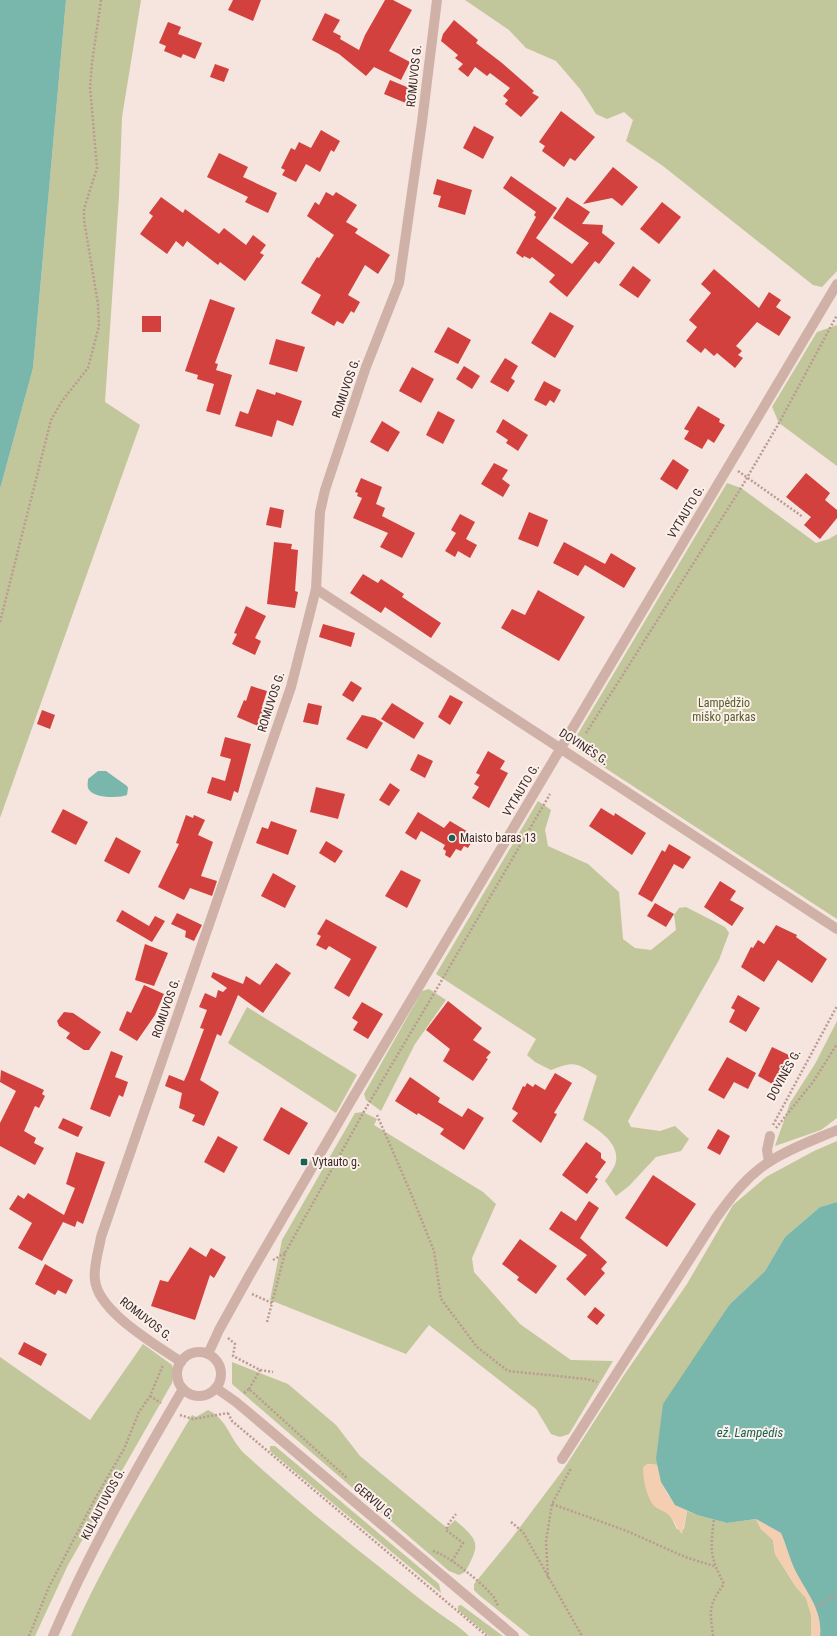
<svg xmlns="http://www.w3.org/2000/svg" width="837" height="1636" font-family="'Roboto Condensed',sans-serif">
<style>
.green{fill:#c1c69b}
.sand{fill:#f4ceb1}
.water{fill:#79b6ab}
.building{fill:#d3413e}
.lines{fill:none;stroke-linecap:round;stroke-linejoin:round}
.path{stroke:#bb9a91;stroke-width:2.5;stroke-dasharray:2 2;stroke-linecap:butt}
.minor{stroke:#cfb1a8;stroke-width:10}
.poi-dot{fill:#196257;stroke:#fcf0eb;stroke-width:1.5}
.labels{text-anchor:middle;stroke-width:4;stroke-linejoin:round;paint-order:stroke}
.street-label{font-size:12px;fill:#3b2a29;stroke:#fcf0eb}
.park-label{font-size:12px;fill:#555c29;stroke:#fcf0eb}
.poi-label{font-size:12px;fill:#3b2a29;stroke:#fcf0eb;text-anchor:start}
.water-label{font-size:13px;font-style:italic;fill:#196257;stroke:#fcf0eb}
</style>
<rect width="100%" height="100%" fill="#f5e5de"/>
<g class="green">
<path d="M66,0h75l-19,117 -3,79 -14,206 35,23 -140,393v-329l33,-121z"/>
<path d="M465,0h372v271l-15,16 -9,-2 -150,-119 -37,-25 7,-21 -9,-8 -17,7 -11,-5 -16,-25 -24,-28 -30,-13 -17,-18z"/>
<path d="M837,325v141l-58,-43 -7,-16 45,-75z"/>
<path d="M727,483l14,5 75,55 13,-4 8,-5v385l-261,-170 -3,-7z"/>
<path d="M538,801l13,9 -6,20 3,16 40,18 31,28 4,47 12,9 16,2 25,-20 -2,-15 5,-7 7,-1 39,20 4,6 -10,27 -91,161 3,6 29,4 15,-5 14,13 -8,12 -25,6 -27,29 -13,10 -11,-15c3,-5 10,-13 11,-20 3,-19 -19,-32 -33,-41l14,-44c-21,-14 -23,-15 -46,-6l-16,-8 -8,-7 9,-16 -100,-65z"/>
<path d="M429,989l17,11 -31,44 -34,67 -15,-11 -2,-6 58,-103z"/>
<path d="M247,1007l110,68 -21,38 -108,-70z"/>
<path d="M837,1021v97l-16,12 -46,16 15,-43 25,-39z"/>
<path d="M363,1112l14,7 -3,6 109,67 13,12 -24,54 2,14 46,52 51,36 42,1 -44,73 -9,3 -9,-3 -15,-25 -107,-84 -23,29 -136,-54 12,-60 73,-127z"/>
<path d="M837,1141v61l-17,5 -35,30 -20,34 -35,33 -74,155 2,6 -11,-1 18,47 6,6 6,12h7l3,-18 10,4 30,8 29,-4 5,10 12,11 2,14 21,33 10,11 5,16v22h-281l-51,-41 -5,-5v-6l37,-45 52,-69 61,-95 63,-91 46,-79 33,-28 48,-26z"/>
<path d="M143,1344l29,21 2,8 -2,10 -104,182 -33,71h-35v-279l90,63z"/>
<path d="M232,1362l56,22 48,41 24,31 87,72 8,-8c24,21 26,23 10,52l-6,3 -10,-4 -217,-187z"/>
<path d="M208,1410c19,8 22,31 38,45 44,40 90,78 136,114 20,15 38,31 58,45 10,7 20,13 29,22h-398c34,-77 78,-148 121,-221l4,2z"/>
<path d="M270,1446h5l164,138 2,9 -171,-142z"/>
<path d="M461,1605l42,31h-14l-31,-26v-4z"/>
</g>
<g class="sand">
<path d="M647,1464l11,1c4,21 9,36 29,46l-5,23c-5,-5 -7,-13 -12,-18 -4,-5 -12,-6 -16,-10 -8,-10 -11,-27 -11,-39z"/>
<path d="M756,1519l25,14c5,11 8,24 13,35 11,23 29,41 26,68h-9v-21l-5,-17 -10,-11 -21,-33 -2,-14 -12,-11z"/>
</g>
<g class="water">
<path d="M0,0h66l-33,368 -33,121z"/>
<path d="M98,771h8l21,15 1,2 -1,7c-8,3 -35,4 -39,-7 -1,-3 0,-6 0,-9z"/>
<path d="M837,1202v434h-17c3,-27 -15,-45 -26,-68 -5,-11 -8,-24 -13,-35l-25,-14 -29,4 -30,-8 -22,-10 -14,-23 -5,-23 7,-55 67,-100 35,-33 20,-34 35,-30z"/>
</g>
<g class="building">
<path d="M233,0h28l-8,21 -25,-11z"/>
<path d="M385,0h8l19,10 -23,41 21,11 -9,18 -27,-13 -8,9 -27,-22 -27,-14 13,-27 15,7 -7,12 8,4 -1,3 19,11 6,-15z"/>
<path d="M454,20l24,20 -2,3 26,20 32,28 -2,2 7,4 -18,20 -16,-13 3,-4 -5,-4 7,-8 -20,-15 -3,3 -12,-9 -7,10 -10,-8 5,-5 -8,-6 3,-3 -17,-14 2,-7z"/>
<path d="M168,22l13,5 -3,7 24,9 -7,16 -12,-5 -2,4 -17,-7 2,-5 -7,-3z"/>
<path d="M215,64l14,5 -5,13 -14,-5z"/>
<path d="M390,80l24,10 -6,14 -24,-10z"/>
<path d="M561,111l34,26 -20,24 -5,-3 -6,9 -22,-16 3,-5 -6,-4z"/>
<path d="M474,126l20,11 -11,22 -20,-11z"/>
<path d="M321,130l19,11 -6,11 -3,-2 -11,22 -14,-8 -10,18 -14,-7 3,-5 -4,-2 10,-20 4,2 4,-8 12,6z"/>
<path d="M219,153l29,14 -5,10 34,16 -9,20 -23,-11 3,-5 -41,-20z"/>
<path d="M613,167l25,20 -16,19 -10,-8 -29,6z"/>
<path d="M511,176l46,32 -21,30 36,26 17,-21 -36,-25 14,-21 23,15 -8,12 21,1 -1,8 13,10 -16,21 -4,-3 -28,36 -18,-15 6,-7 -23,-18 -2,2 -6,-3 -1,2 -7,-5 20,-36 -2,-2 2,-3 -33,-24z"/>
<path d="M437,179l35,11 -7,25 -27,-8 3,-11 -8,-2z"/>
<path d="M326,192l7,4 3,-4 21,13 -11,17 12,7 -3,4 35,22 -12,19 -13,-9 -17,30 12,7 -6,11 -3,-2 -8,13 -6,-3 -3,5 -23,-13 10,-18 -20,-12 16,-26 2,1 15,-23 -27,-19 8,-14 4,3z"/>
<path d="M161,197l22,16 2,-4 34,25 5,-6 22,17 7,-10 13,10 -6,8 4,2 -19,26 -25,-19 -2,3 -31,-24 -4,6 -7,-6 -9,13 -27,-20 13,-18 -4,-3z"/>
<path d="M662,202l19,15 -22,27 -19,-15z"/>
<path d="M633,266l18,14 -13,18 -19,-13z"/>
<path d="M714,269l45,39 10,-16 12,8 -5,7 15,10 -12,19 -22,-14 -21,24 6,5 -4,4 5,3 -8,10 -18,-15 -3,3 -9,-8 -4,5 -15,-12 11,-14 -8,-7 22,-27 -10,-9z"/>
<path d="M210,299l25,9 -20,55 3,1 -2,6 16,5 -12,40 -14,-4 8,-27 -17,-5 1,-4 -13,-4z"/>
<path d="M550,312l24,14 -19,32 -24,-15z"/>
<rect x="142" y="316" width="19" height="16"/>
<path d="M448,327l23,13 -13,24 -24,-12z"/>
<path d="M276,339l29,8 -8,25 -28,-8z"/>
<path d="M505,358l13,8 -7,12 4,3 -7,11 -18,-10z"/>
<path d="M464,366l16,10 -8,13 -16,-10z"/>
<path d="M412,367l22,12 -13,24 -22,-12z"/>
<path d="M544,381l17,9 -7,13 -4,-3 -4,6 -12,-6z"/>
<path d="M257,389l18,6 1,-3 26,9 -9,25 -16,-6 -5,17 -37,-11 5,-15 8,3z"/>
<path d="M698,406l22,13 -1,3 6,3 -11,18 -6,-4 -6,10 -18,-10 5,-8 -5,-2z"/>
<path d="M438,411l17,9 -12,24 -17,-9z"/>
<path d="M503,419l25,16 -10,16 -12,-8 2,-3 -12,-8z"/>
<path d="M382,421l18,11 -12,20 -18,-10z"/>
<path d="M673,459l16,11 -12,20 -17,-11z"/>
<path d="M494,463l14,7 -6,9 8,6 -7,12 -22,-13z"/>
<path d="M806,473l24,20 -5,7 12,10v8l-17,21 -16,-14 7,-8 -25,-20z"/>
<path d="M361,478l21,9 -6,17 9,4 -3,8 33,17 -13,25 -22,-11 8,-14 -35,-15 9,-20 -5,-2 1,-3 -3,-1z"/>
<path d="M270,507l14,3 -3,18 -15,-3z"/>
<path d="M529,512l19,8 -10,27 -20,-8z"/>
<path d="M460,514l15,8 -9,17 11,6 -7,13 -12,-7 -3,6 -10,-6 11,-18 -5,-3z"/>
<path d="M274,542l18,2 -1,5 7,1 -3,41 3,1 -3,16 -28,-4z"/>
<path d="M564,542l41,22 6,-11 25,15 -12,20 -39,-23 -7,11 -25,-13z"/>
<path d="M363,574l15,9 3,-4 23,15 -2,3 39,26 -10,15 -46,-31 -4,6 -31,-20z"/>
<path d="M538,590l47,27 -26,44 -58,-33 11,-19 13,6z"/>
<path d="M246,606l20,10 -11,22 6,3 -6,14 -23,-11 5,-10 -3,-1z"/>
<path d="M323,624l32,9 -4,14 -32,-10z"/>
<path d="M351,681l11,7 -9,14 -11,-7z"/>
<path d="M251,686l16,5 -5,16 4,1 -8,18 -21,-9 7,-17 2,1z"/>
<path d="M450,695l13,7 -13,23 -12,-8z"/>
<path d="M308,703l14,3 -4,19 -15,-3z"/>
<path d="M392,703l32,20 -10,16 -33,-20z"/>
<path d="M42,710l13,5 -5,14 -13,-5z"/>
<path d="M362,715l13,3 8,5 -16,26 -21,-10z"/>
<path d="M225,737l26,7 -13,49 -4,-2 -3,10 -24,-8 5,-16 13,4 6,-22 -11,-3z"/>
<path d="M488,751l17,10 -5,8 8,4 -19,35 -17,-10 7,-11 -5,-3 6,-9 -4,-2z"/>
<path d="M418,754l15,7 -8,17 -15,-8z"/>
<path d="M390,783l10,7 -11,16 -10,-6z"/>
<path d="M316,787l29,7 -7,25 -28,-7z"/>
<path d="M601,808l13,8 1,-3 31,20 -14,22 -43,-29z"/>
<path d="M63,809l25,13 -12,23 -25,-13z"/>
<path d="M418,812l26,16 6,-7 25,15 -7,12 -4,-2 -3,5 -5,-2 -6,9 -5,-3 1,-4 -3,-2 2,-4 -24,-14 -5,9 -11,-7z"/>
<path d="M186,815l7,3 1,-3 11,5 -7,15 15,7 -12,34 16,5 -5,15 -22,-8 -6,12 -26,-13 21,-43 -3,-1z"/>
<path d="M271,821l26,9 -9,25 -32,-12 6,-16 6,2z"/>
<path d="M116,837l25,14 -12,23 -25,-13z"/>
<path d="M326,841l17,10 -8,12 -16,-10z"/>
<path d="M669,844l22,13 -8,12 -9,-5 -22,38 -14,-8 24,-44 3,2z"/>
<path d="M401,870l20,10 -14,28 -22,-12z"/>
<path d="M273,873l23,13 -11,22 -24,-12z"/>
<path d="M720,881l16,10 -6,9 14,8 -12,18 -28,-19z"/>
<path d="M655,903l19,11 -8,13 -19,-11z"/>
<path d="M122,910l27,16 6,-10 10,5 -13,21 -36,-21z"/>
<path d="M177,913l25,12 -8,16 -9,-4 1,-6 -15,-7z"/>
<path d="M326,919l51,28 -28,50 -15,-9 17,-29 -22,-13 -3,4 -10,-5 5,-9 -4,-2z"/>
<path d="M776,925l21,10 -1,2 31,22 -15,24 -34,-23 -14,22 -23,-15 10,-20 2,1 5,-8 6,4z"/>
<path d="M145,944l23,9 -14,33 -19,-6z"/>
<path d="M276,963l15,10 -28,40 -25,-18 -17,41 -4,-2 -17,46 19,12 -15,34 -12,-5 3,-6 -16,-7 3,-15 -17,-7 4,-11 15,6 4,-9 16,-43 -4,-1 7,-18 -8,-3 6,-14 11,5 2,-8 5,2 4,-4 -16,-11 2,-5 30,12 3,-8 14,9z"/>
<path d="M144,985l20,9 -9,21 -18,26 -18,-11 8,-19 4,2z"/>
<path d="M738,995l22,13 -14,24 -17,-10 6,-12 -4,-2z"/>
<path d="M448,1001l34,27 -9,12 18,12 -5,6 2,1 -15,22 -30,-20 7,-12 -24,-19z"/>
<path d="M362,1002l21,12 -15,25 -15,-9 5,-8 -6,-4z"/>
<path d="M64,1012l9,1 28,19 -12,18h-5l-18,-12 4,-5 -11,-7 -2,-5z"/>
<path d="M772,1047l19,9 -15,30 -18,-10z"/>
<path d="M111,1051l12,5 -8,21 13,5 -5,15 -4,-2 -9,22 -20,-8z"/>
<path d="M727,1057l29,16 -8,16 -14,-7 -10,17 -16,-9z"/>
<path d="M1,1070l43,20 -2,4 3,2 -6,12 -4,-2 -11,25 12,7 -2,5 10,5 -9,17 -35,-19v-23l16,-32 -16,-9z"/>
<path d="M555,1073l17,10 -18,30 3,1 -16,29 -29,-22 6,-8 -6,-4 11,-23 2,1 2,-4 6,4 2,-3 10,6z"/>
<path d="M410,1077l30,21 -2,4 24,15 6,-9 16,10 -20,32 -24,-16 4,-5 -26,-16 -1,2 -22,-14z"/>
<path d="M281,1107l27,16 -19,32 -26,-15z"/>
<path d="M63,1118l20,9 -5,10 -20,-9z"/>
<path d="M718,1129l12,7 -10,19 -13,-7z"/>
<path d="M218,1136l20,11 -14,26 -20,-11z"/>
<path d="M586,1142l15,11v5l5,4 -11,15 3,2 -11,15 -25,-19z"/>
<path d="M76,1152l29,10 -22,62 -6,-3 -2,6 -12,-5 -21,39 -24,-13 14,-25 -23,-14 9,-14 6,4 4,-6 36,22 11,-27 -9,-4z"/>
<path d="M653,1175l43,29 -29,43 -42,-29z"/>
<path d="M589,1201l10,7 -19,30 27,24 -6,7 4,4 -20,23 -19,-17 21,-24 -38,-26 12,-18 15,10z"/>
<path d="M520,1239l37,27 -21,28 -19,-14 2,-3 -17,-13z"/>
<path d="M190,1247l16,10 5,-9 15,9 -12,21 -4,-3 -15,45 -44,-14 9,-26 8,2z"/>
<path d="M45,1264l28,16 -7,14 -8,-4 -3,5 -20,-11z"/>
<path d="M595,1307l10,8 -8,10 -10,-8z"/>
<path d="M24,1342l23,12 -6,12 -23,-12z"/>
</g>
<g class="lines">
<g class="path">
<path d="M738,471l65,46"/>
<path d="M0,622l51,-202 11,-19 26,-33 11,-42 -1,-22 -14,-84v-11l13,-41 -7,-81 2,-24 9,-63"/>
<path d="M586,733l155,-245 38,-65 58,-108"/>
<path d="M377,1115l33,76 24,60 7,48 36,48 31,24 79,8 10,3"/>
<path d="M773,1125l64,-119"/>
<path d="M776,1128l37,-46 24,-38"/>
<path d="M273,1260l12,-7"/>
<path d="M252,1294l20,9"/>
<path d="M267,1322l18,-69 81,-145 73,-123 111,-191"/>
<path d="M228,1338l7,6 -2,12 27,14 13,2"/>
<path d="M249,1389l11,-19"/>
<path d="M244,1393l5,-4 98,89"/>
<path d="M150,1396l11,7"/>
<path d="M228,1413l4,8 255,215"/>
<path d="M180,1415l13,4 35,-6"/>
<path d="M552,1504l75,27 58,26 29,9"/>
<path d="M511,1522l12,10 59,104"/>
<path d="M433,1551c15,4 48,31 59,44 3,3 4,7 6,11"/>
<path d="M452,1561l11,-18 -17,-13 3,-7 7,-9"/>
<path d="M548,1578l-2,-37 6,-37 19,-36"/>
<path d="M817,1607l20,-13"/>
<path d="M29,1636l20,-49 47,-90 28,-48 15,-37 11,-16 13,-31"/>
<path d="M713,1636c-3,-27 -5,-30 11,-52 -14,-27 -14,-34 -10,-65"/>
</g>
<g class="minor">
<path d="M316,589l521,340"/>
<path d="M769,1162l-2,-12 3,-14"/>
<circle cx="199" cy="1374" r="22"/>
<path d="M208,1354l11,-24 30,-54 103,-177 485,-815"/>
<path d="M181,1362c-24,-17 -83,-50 -86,-82 -2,-13 4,-30 6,-43l190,-550 25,-98 4,-77 5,-22 41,-123 33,-84 23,-161 15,-122"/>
<path d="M216,1388l20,14 278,234"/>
<path d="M562,1459l154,-241c15,-21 31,-42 53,-56 21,-14 45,-22 68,-32"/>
<path d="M53,1636c37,-86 83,-167 130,-247"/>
</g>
</g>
<g class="poi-dot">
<circle cx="452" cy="838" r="4"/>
<rect x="300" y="1158" width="8" height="8" rx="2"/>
</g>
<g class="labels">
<g class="street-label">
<text transform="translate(414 76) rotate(-84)" y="4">ROMUVOS G.</text>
<text transform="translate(346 388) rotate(-71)" y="4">ROMUVOS G.</text>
<text transform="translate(686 512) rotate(-59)" y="4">VYTAUTO G.</text>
<text transform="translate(271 702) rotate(-72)" y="4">ROMUVOS G.</text>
<text transform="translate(584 747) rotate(33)" y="4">DOVINĖS G.</text>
<text transform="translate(521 790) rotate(-59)" y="4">VYTAUTO G.</text>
<text transform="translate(166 1008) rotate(-71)" y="4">ROMUVOS G.</text>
<text transform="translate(784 1075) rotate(-61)" y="4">DOVINĖS G.</text>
<text transform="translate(146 1319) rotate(38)" y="4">ROMUVOS G.</text>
<text transform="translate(374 1501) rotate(40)" y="4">GERVIŲ G.</text>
<text transform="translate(103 1504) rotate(-62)" y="4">KULAUTUVOS G.</text>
</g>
<g class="park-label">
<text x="724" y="707">Lampėdžio<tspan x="724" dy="14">miško parkas</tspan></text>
</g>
<g class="poi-label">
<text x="460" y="842">Maisto baras 13</text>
<text x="312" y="1166">Vytauto g.</text>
</g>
<g class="water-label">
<text x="750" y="1437">ež. Lampėdis</text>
</g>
</g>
</svg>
